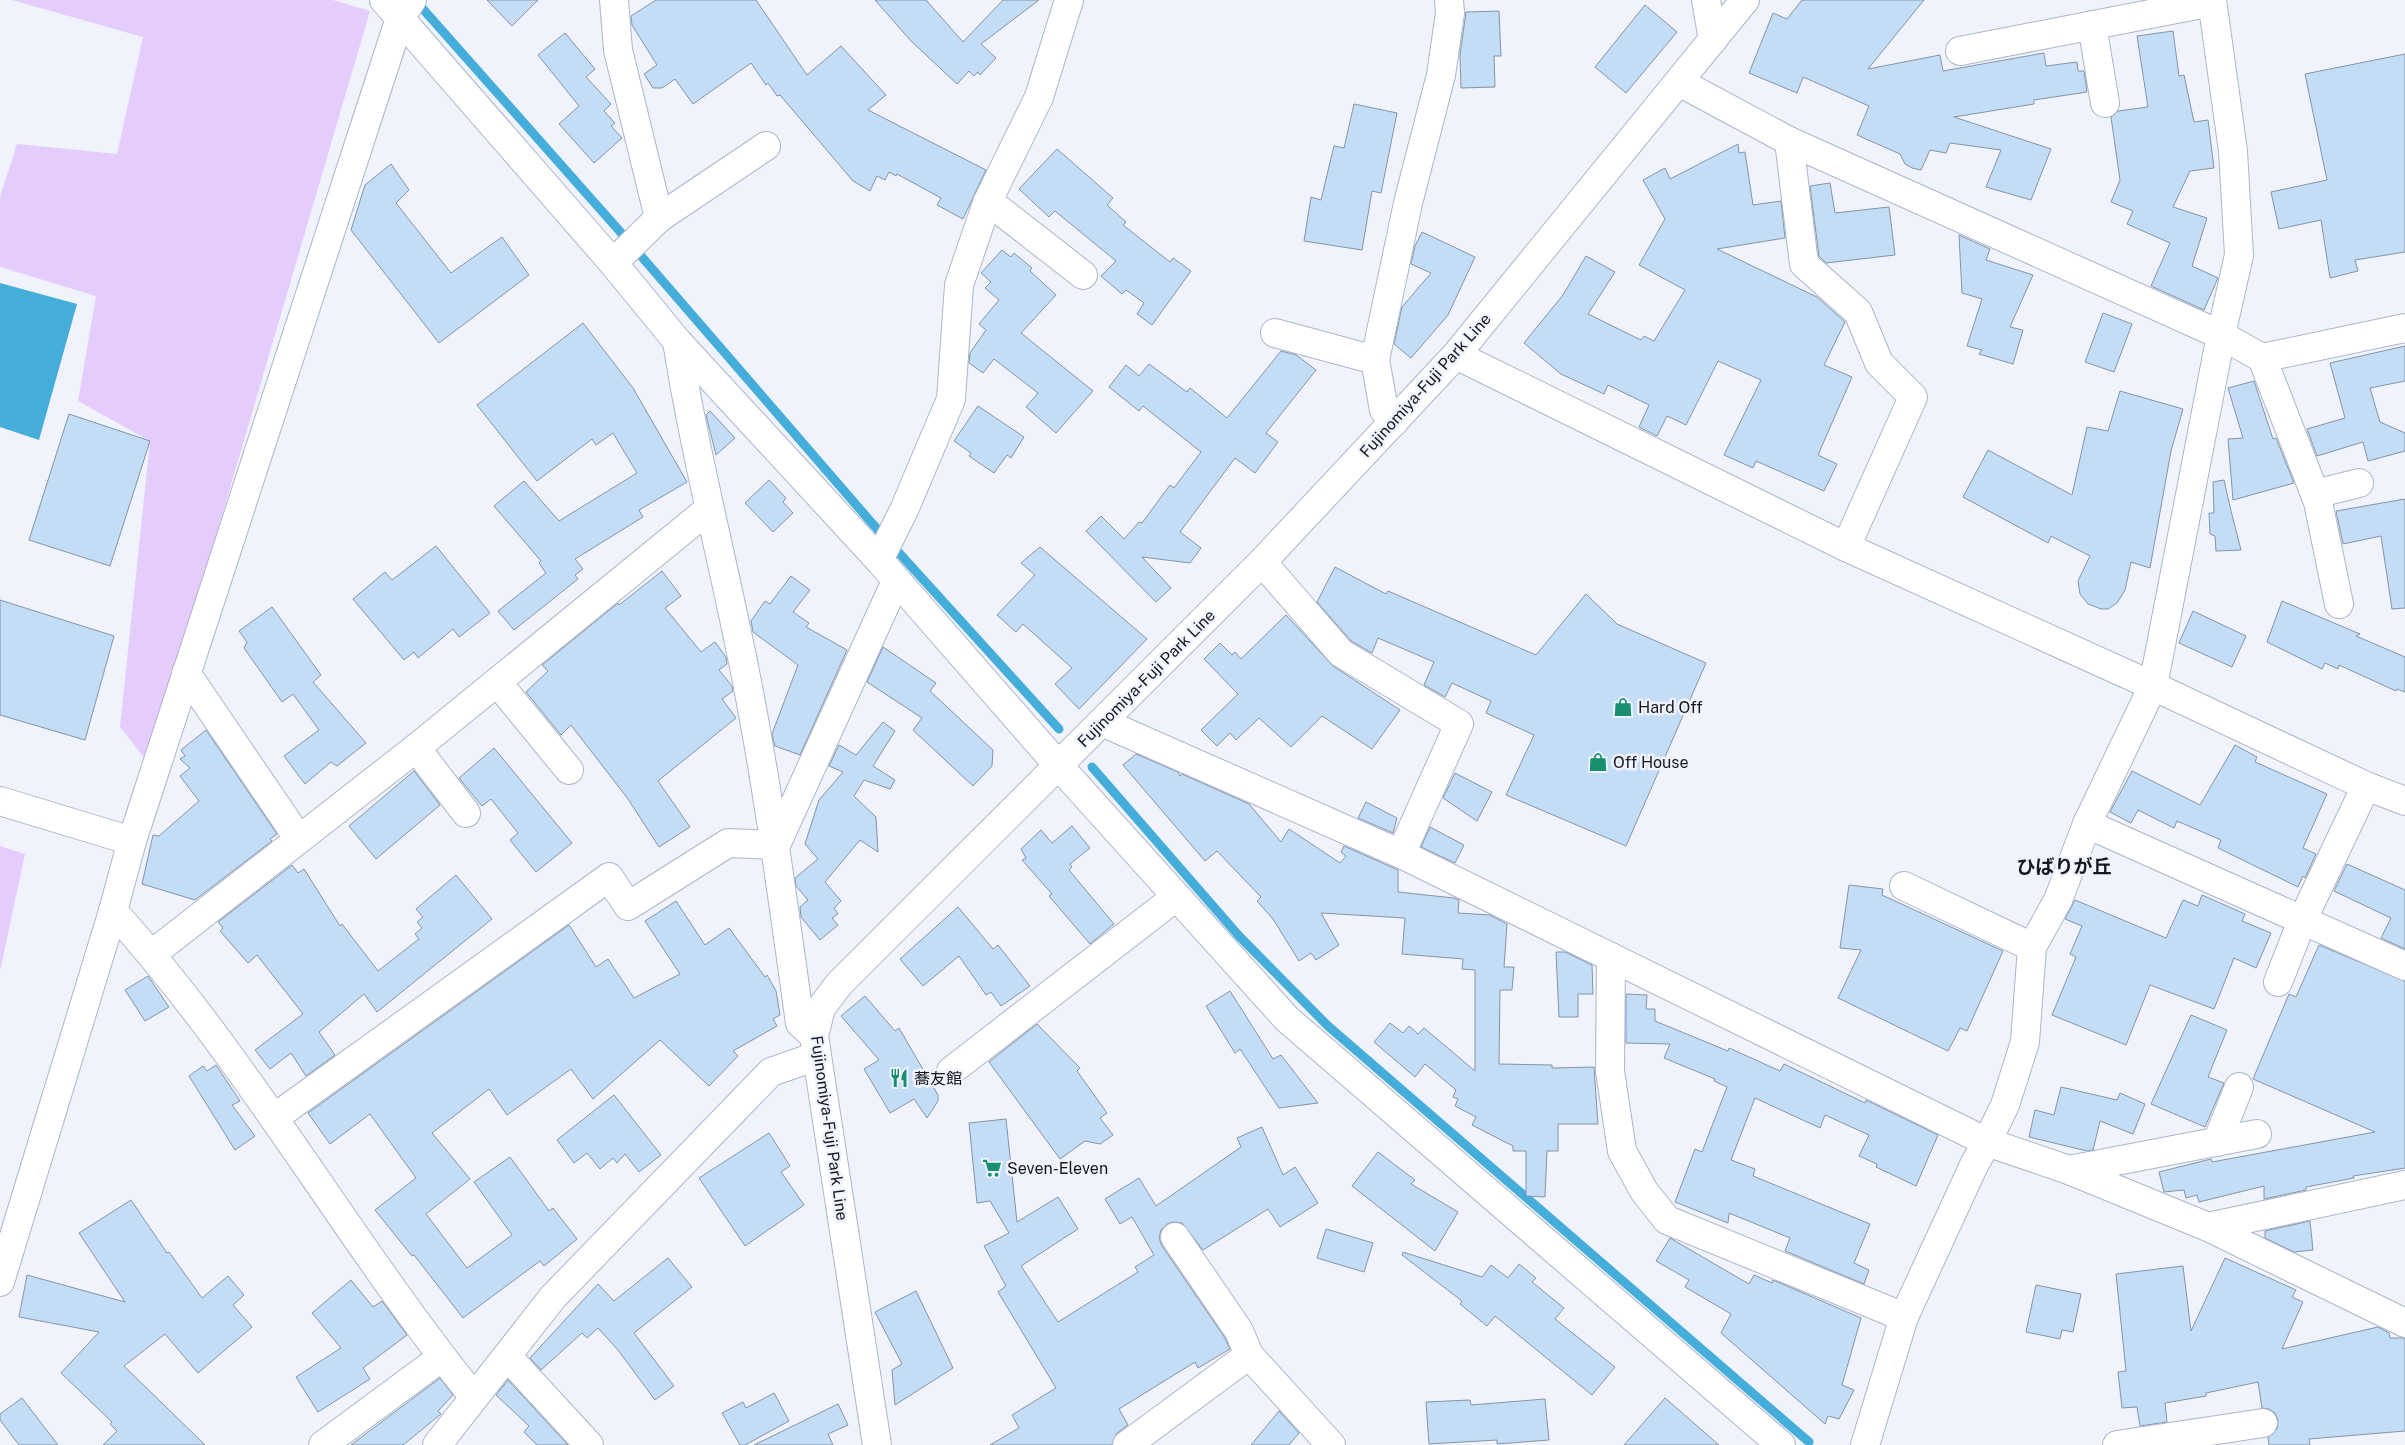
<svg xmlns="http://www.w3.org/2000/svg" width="2405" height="1445" font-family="'Public Sans','Noto Sans JP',sans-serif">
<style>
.green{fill:#e4ccfd}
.water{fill:#44add9}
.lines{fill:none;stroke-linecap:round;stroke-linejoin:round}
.stream{stroke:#44add9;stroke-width:9}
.building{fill:#c3ddf7;stroke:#8494a4}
.minor-casing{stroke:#adb5c9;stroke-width:30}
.major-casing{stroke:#adb5c9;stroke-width:30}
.minor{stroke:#fff;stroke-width:28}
.major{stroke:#fff;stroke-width:28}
.labels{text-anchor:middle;stroke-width:5;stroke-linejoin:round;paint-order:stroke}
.street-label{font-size:16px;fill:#15181f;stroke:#f0f3fc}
.poi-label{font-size:16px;fill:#15181f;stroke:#f0f3fc;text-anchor:start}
.quarter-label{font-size:19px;font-weight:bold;fill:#15181f;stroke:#f0f3fc}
</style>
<rect width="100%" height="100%" fill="#f0f3fc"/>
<g class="green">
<path d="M12,0h321l37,11 -221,753 -29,-37 30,-286 -72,-40 18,-105 -96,-29v-70l17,-53 100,10 26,-117z"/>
<path d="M0,846l25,8 -25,117z"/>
</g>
<path class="water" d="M0,283l77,21 -38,136 -39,-13z"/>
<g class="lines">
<g class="stream">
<path d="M415,0l201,227 255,295 188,207"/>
<path d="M1092,767l147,169 89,90 481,416"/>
</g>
</g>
<g class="building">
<path d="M487,0h51l-26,26z"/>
<path d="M656,0h100l51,75 34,-29 45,49 -18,15 118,60 -23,49 -26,-14 4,-7 -44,-24 -1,2 -7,-4 -4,8 -8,-4 -7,15 -17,-10 -73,-86 -3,1 -9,-13 -2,2 -15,-22 -58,41 -18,-25 -13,9h-9l-9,-14 13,-9 -25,-40 -1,-9z"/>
<path d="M875,0h51l37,42 40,-42h36l-58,44 15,14 -16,17 -2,-3 -4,4 -5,-5 -12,13 -46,-43z"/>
<path d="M1802,0h122l-56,69 72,-14 3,16 101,-18 2,13 31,-4 1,9h6l3,21 -53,8v4l-80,13 97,32 -20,51 -45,-13 15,-37 -51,-7 -4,10 -16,-3 -9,20 -9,-2 -7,-4 -5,-10 -43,-19 12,-29 -66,-29 -6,16 -48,-20 24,-60 14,6z"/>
<path d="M1645,5l32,27 -51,61 -31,-26z"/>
<path d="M1499,11l2,45h-7l1,31 -34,1 -1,-33 6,-43z"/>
<path d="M2173,31l6,45 5,-1 10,47 14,-2 6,48 -24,3 -17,36 34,11 -15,48 26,12 -14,32 -53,-24 19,-43 -43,-19 6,-13 -22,-9 9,-22 -9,-63 7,-6 30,-4 -11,-71z"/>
<path d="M565,33l30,36 -9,8 25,27 -7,7 11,12 -4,3 11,12 -28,25 -35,-39 20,-18 -41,-51z"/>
<path d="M2405,54v198l-50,8 3,11 -28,7 -9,-58 -42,9 -8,-37 56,-12 -22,-106z"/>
<path d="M1354,104l43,9 -16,80 -9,-2 -10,59 -58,-9 7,-44 10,3 13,-54 10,2z"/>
<path d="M1738,144l1,9 6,-1 8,53 28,-4 4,37 -68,11 100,48 28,25 -21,43 28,12 -34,78 19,9 -13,27 -68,-30 -3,7 -29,-13 37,-75 -43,-19 -32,64 -19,-9 -10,20 -18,-9 10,-22 -41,-20 -4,9 -43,-20 -37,-31 39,-48 23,-39 29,16 -27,42 53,26 3,-4 10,5 31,-51 -46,-25 26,-46 -22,-39 22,-12 5,11z"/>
<path d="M1057,149l56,49 -6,7 19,17 -3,3 47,37 3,-4 18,13 -39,54 -15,-11 7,-11 -18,-13 -4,4 -21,-18 15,-15 -61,-50 -6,6 -30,-28z"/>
<path d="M391,164l18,26 -13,13 55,70 51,-36 27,38 -90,68 -88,-113 14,-45z"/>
<path d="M1830,183l5,30 54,-6 6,48 -69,8 -7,-7 -9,-70z"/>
<path d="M1422,232l53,25 -27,58 -37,43 -17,-14 8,-37 29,-34 -20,-9 4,-18z"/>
<path d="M1959,235l31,14 -4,11 47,15 -23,52 13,3 -10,34 -34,-10 3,-4 -15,-4 15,-47 -20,-6z"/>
<path d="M1002,250l9,7 3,-4 18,15 -2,3 26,24 -35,38 72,58 -37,42 -30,-26 12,-14 -44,-34 -11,14 -14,-10 1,-10 16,-23 -7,-6 20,-24 -14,-12 6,-6 -10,-9z"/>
<path d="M2103,313l29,11 -18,48 -29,-10z"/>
<path d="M583,323l50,65 54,94 -48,28 4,7 -68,42 8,10 -8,6 3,4 -64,51 -16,-19 48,-38 -7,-10 2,-2 -47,-55 30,-25 35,40 78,-48 -24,-40 -17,12 -4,-6 -55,42 -60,-76z"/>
<path d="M2405,346v35l-35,7 10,34 25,11v18l-37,10 -5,-19 -46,14 -10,-27 38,-11 -15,-55z"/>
<path d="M1281,351l15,4 20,15 -50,63 12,9 -23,31 -20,-15 -55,74 21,16 -11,15 -48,-6 29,31 -15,14 -70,-71 15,-15 23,23 15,-17 3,1 28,-38 4,3 27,-36 -58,-46 -4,5 -30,-24 17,-22 13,11 10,-12 38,28 3,-4 37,30z"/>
<path d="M2254,381l19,58 3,-1 18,45 -61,17 -5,-61 15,-1 -15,-50z"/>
<path d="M2120,391l63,18 -12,42 -21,117 -19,-6 -6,28 -8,13 -9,6h-7l-13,-5 -8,-10 -1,-6 -1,-7 12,-25 -39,-20 -3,7 -85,-46 25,-47 84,45 15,-68 21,4z"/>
<path d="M978,406l46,31 -13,21 -4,-3 -13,18 -25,-17 2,-3 -17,-12z"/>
<path d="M710,411l25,27 -19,17 -10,-40z"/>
<path d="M69,414l81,27 -40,125 -81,-26z"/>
<path d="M769,480l17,18 -3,4 10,11 -20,19 -28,-29z"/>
<path d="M2224,480l7,31 10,39 -25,1 -1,-15 -5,-2 -1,-21h5l-1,-31z"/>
<path d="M2405,499v109l-13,1 -11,-73 -38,8 -7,-33z"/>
<path d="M436,546l54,67 -31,24 -6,-8 -35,29 -4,-6 -10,8 -51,-61 32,-27 7,8z"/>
<path d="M1040,547l107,92 -68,70 -24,-25 17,-16 -49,-44 -7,8 -19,-17 38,-40 -14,-12z"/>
<path d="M1335,567l51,27 2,-3 148,64 50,-61 31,30 89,39 -80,183 -120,-51 28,-60 -48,-22 5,-12 -39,-18 -7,14 -21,-12 10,-23 -56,-24 -6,15 -21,-12 -34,-39z"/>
<path d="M662,571l19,25 -16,12 36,44 14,-10 11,15 1,7 -8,6 13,16 1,5 -11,8 14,19 -78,63 32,46 -31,20 -31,-48 -57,-74 -10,10 -35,-43 22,-21 -6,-6 76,-62 1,2z"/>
<path d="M791,576l19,14 -17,22 16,11 -3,4 41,23 -47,105 -25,-9 -3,-12 26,-69 -45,-33 -2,-11 14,-20 5,3z"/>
<path d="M0,600l114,36 -29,104 -85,-25z"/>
<path d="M2282,601l78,33 -4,2 49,21v35l-8,-3 -1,2 -57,-26 -1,4 -13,-6 -3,6 -55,-27z"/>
<path d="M272,607l49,68 -8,7 53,61 -29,23 -6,-4 -26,22 -21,-28 35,-26 -26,-36 -11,8 -38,-54 3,-6 -8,-11z"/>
<path d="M2193,611l53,25 -14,31 -53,-24z"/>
<path d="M1286,615l47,51 67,44 -28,39 -50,-33 -31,31 -32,-29 -23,22 -6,-7 -13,13 -16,-16 37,-36 -34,-35 16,-16 12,12 3,-3 6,7z"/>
<path d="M883,647l53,36 -6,8 63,59 -1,16 -19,20 -60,-56 9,-12 -55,-36z"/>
<path d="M883,722l12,9 -22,35 22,14 -5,9 -26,-9 -10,16 22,21 2,35 -18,-12 -35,42 16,19 -7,7 4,6 -6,4 6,7 -18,15 -19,-23 -1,-10 8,-7 -12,-14 -1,-8 23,-19 -13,-15 14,-44 24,-28 -14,-6 10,-21 17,10z"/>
<path d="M206,730l71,104 -7,5 2,2 -77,59 -53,-16 11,-49 6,1 40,-35 -19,-25 10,-8 -10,-9 5,-3 -4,-6z"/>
<path d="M2235,745l22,12 -2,5 72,32 -24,54 13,6 -11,24 -2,-2 -5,11 -80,-39 3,-8 -44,-19 -3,7 -36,-18 -7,13 -21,-11 22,-41 68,34z"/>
<path d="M494,748l78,95 -36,29 -26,-32 8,-7 -27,-34 -9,7 -23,-28z"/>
<path d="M1136,754l42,18 2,4 2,-2 67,30 32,38 8,-13 51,34 6,-7 -5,-4 3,-6 54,24v22l56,6 5,2 -1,13 32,2 17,9 -3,43h10l-2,23h-12l-1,74 53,1v3l42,-1 4,57h-40v27h-11l-2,46 -19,-1v-45h-13v-5l-41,-21 4,-8 -21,-11 3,-7 -5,-2 3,-7 -31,-26 -10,13 -41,-35 16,-19 13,10 6,-7 9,8 6,-6 51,43v-101l-13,-1 1,-10 -61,-5 3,-36 -84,-5 18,32 -23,15 -5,-7 -12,8 -26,-42 -16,-18 4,-4 -44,-46 -12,10 -82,-96z"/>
<path d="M414,771l26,34 -64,54 -27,-33z"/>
<path d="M1455,773l37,19 -15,29 -34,-23z"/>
<path d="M1366,802l31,16 -4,15 -35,-15z"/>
<path d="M1072,826l18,22 -20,16 2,3 -3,3 45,54 -24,20 -41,-48 3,-2 -30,-34 4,-2 -5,-9 20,-19 11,13z"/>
<path d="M1430,827l34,18 -9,18 -34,-16z"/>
<path d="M2347,864l58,26v59l-24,-11 10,-20 -57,-27z"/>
<path d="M292,865l6,8 6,-4 36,57 2,-2 36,47 41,-32 -4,-5 7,-6 -5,-6 6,-5 -7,-8 40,-34 36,44 -115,93 -13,-18 -45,38 16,23 -29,21 -15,-23 -21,16 -15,-19 48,-36 -46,-59 -9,8 -28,-32 3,-3 -5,-6z"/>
<path d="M1849,885l34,4 -1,6 121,56 -36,80 -7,-3 -12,23 -110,-53 23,-48 -21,-2z"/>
<path d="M2202,895l43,19 -3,7 29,12 -15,35 -22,-10 -20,51 -64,-24 -24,60 -74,-30 24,-58 -6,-3 12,-28 -17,-7 10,-19 91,38 17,-38 15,6z"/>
<path d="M676,901l29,44 24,-17 36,49 2,-2 9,16 4,24 -7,4 4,7 -44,25 5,5 -29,30 -49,-46 -67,59 -22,-30 -64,46 -18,-26 -57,44 38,46 -44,35 41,54 45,-33 -38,-53 36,-25 39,54 4,-3 24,31 -33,27 -4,-5 -77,57 -49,-63 -2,1 -37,-46 41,-32 -46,-64 -40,30 -22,-31 261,-188 27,42 12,-8 26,39 46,-24 -35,-53z"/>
<path d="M958,907l35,42 5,-4 32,41 -29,20 -10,-14 -5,3 -27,-39 -36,30 -23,-27z"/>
<path d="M2319,945l86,36v187l-52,8 1,2 -48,9v3l-42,9v-13l-65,16 -2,-7 -11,3 -2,-8 -20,2 -5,-20 52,-13 1,3 163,-30 -122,-53 36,-85 7,3z"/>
<path d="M1556,952h9l27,13 1,29h-15v23h-19z"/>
<path d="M148,976l21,31 -24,14 -20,-31z"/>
<path d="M1230,991l43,68 8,-4 37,48 -39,5 -39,-59 -5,4 -29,-47z"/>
<path d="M1626,994l21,1 -1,14h9v12l73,30 1,-3 51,23 4,-7 81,39 1,-3 72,35 -22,51 -40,-19 1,-3 -18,-8 10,-21 -44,-20 -5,13 -65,-30 -24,62 24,9 -2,7 117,48 -16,39 15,7 -5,14 -79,-33 5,-13 -61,-25 -1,10 -53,-21 20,-53 7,3 25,-65 -13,-6 1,-2 -51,-21 6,-14 -44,-1z"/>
<path d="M865,996l30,35 4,-3 39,67v6l-11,17 -13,-19 -24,14 -26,-44 15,-9 -38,-44z"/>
<path d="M2191,1015l36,15 -19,47 16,6 -19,44 -54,-23z"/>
<path d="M1037,1024l43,44 -3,3 30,42 -7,5 13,17 -13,9 -15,-3 -25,18 -71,-97z"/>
<path d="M216,1065l24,36 -8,4 23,31 -20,14 -46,-74 14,-10 4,5z"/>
<path d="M2061,1087l56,13 3,-7 25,11 -12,30 -33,-13 -7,29 -6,1 -58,-14 6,-27 19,5z"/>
<path d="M614,1095l47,60 -22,17 -14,-18 -8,9 -4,-5 -13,11 -13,-16 -13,10 -17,-23z"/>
<path d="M1006,1119l11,103 41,-25 20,32 -57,37 37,56 80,-50 -3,-5 19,-12 -22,-38 -12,7 -15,-25 34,-21 17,28 85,-59 -4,-9 25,-11 21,48 12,-8 23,36 -38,24 -12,-18 -65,41 -21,-27 -9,-1 -6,2 -6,6 -2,8 3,8 63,92 5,11 -32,19 -3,-6 -76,47 9,16 -11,8 -5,12h-122l29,-17 -7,-13 44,-27 -58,-96 8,-6 -22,-40 25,-13 -19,-32 -13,2 -8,-80z"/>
<path d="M769,1133l21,33 -9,6 23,33 -59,41 -46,-68z"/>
<path d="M1378,1152l37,28 -4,4 47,28 -23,39 -83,-65z"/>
<path d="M131,1200l36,53 2,-1 33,46 26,-22 16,19 -11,10 19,22 -54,46 -33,-39 -41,32 81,79h-102l14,-14 -7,-7 2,-2 -51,-49 38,-41 -80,-15 8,-42 98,27 -46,-69z"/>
<path d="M2310,1221l3,29 -19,2 -29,-14v-7z"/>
<path d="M1326,1229l47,14 -9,29 -47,-14z"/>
<path d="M1670,1238l79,46 5,-9 18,8 1,-3 88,38 -19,67 12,5 -15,29 -11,-3 -3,8 -104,-91 10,-19 -46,-27 4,-7 -33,-19z"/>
<path d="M1403,1252l79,25 9,-12 17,13 11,-14 17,14 -4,4 32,26 -9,11 60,48 -23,28 -97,-79 -8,10 -27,-22 2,-3 -60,-46z"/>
<path d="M668,1258l24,29 -58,46 40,53 -19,14 -37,-50 -20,-22 -11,10 -5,-5 -41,37 -11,-12 68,-74 16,17z"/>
<path d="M2225,1258l71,32 -4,7 11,5 -21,47 96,-22 11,6 1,5h15v93l-96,8 1,6h-41l-1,-8 9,-8 1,-9 -3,-7 -6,-4 -7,-1 -4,-26 -52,11v3l-41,7 2,19 -27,4 -3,-19 -15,1 -4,-36 8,-1 -10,-97 67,-8 8,65z"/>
<path d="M351,1280l22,27 9,-6 25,34 -44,33 7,11 -52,33 -22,-35 45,-29 -29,-35z"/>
<path d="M2036,1285l45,9 -8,38 -11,-2 -2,9 -34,-7z"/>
<path d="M916,1291l37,77 -58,37 -3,-35 10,-6 -27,-52z"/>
<path d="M440,1378l13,17 -15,16 3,3 -38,31h-52z"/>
<path d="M508,1380l60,65h-31l-13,-13 5,-6 -33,-31z"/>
<path d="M774,1393l15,28 -44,24h-5l-18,-32 21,-11 3,6z"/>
<path d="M22,1398l36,47h-39l-19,-25v-6z"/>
<path d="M1665,1398l54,47h-95z"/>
<path d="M1545,1399l4,41 -52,4v-4l-68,4 -3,-42 44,-2 1,5z"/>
<path d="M838,1404l10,21 -20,9 5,11h-79z"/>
<path d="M1279,1411l20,22 -10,12h-38z"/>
</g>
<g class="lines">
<g class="minor-casing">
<g id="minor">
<path d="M384,0l229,263 64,78 202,219 179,205 229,254 494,426"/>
<path d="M1706,0l7,40"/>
<path d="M2092,25l13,78"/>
<path d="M1960,51l252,-49"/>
<path d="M1679,82l110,59 432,194 41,23 143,-30"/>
<path d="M1789,141l15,123 54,48 21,51 34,34 -67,150"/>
<path d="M988,201l95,74"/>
<path d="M659,218l107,-72"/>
<path d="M613,263l46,-45 -41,-168 -4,-50"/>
<path d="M1275,333l100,27"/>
<path d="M677,341c18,115 48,227 70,341 22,113 37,227 53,341l14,13"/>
<path d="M1456,355l390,192 307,139 213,100 39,15"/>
<path d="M2262,358l56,144 21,102"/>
<path d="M1394,422l-10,-12 -9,-50 33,-157 33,-128 9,-62 -1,-13"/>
<path d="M2315,494l44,-11"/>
<path d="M879,560l25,-50 47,-111 8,-114 28,-82 52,-106 30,-97"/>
<path d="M1262,562l79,91 118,71 -58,130"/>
<path d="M186,673l113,166"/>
<path d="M497,682l72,88"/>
<path d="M1102,722l299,132 586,288 82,28 139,57 197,96"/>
<path d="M416,748l50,65"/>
<path d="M0,801l132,40"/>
<path d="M2087,824l318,142"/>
<path d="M1904,886l128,61"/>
<path d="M113,911c136,150 234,329 361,486"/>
<path d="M152,954l264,-206 293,-239"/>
<path d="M1611,957l-1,114 12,80 22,40 23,29 237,97"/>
<path d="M2278,982l24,-61 64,-135"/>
<path d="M951,1071l225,-174"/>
<path d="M274,1118l335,-241 19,29 100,-63 48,2 120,-264"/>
<path d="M2217,1142l22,-55"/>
<path d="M2069,1170l188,-36"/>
<path d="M2208,1227l197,-42"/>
<path d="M1175,1237l64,94 10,24 82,90"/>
<path d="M0,1282l113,-371 19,-70 268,-823 12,-18"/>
<path d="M507,1356l82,89"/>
<path d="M323,1445l119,-88"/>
<path d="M437,1445l116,-148 218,-225 46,-16"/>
<path d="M1127,1445l122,-90"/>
<path d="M1865,1445l39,-128 70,-152 13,-23 18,-37 20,-63 7,-95 26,-47 29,-76 66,-138 68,-351 18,-80 -6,-104 -21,-151"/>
<path d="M2117,1445l146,-22"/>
</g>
</g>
<g class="major-casing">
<path id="major" d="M877,1445l-63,-409 7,-28 18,-24 423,-422 194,-207 289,-355"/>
</g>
<use href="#minor" class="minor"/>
<use href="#major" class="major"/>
</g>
<defs>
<g id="shop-bare" transform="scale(1.5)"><path d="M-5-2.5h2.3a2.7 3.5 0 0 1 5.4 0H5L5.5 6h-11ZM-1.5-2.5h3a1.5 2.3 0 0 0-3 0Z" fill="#198f72" stroke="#f0f3fc" stroke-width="2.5" paint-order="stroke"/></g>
<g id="restaurant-bare" transform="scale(1.5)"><path d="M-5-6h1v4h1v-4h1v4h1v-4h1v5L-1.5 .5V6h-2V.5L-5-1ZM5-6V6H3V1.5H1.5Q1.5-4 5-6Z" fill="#198f72" stroke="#f0f3fc" stroke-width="2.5" paint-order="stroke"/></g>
<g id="supermarket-bare" transform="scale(1.5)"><path d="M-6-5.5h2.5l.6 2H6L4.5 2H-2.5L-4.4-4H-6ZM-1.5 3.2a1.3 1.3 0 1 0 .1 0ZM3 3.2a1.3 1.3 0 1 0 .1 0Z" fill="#198f72" stroke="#f0f3fc" stroke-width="2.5" paint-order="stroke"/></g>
</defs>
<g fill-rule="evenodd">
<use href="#shop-bare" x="1623" y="707"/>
<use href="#shop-bare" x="1598" y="762"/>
<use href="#restaurant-bare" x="899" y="1078"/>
<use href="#supermarket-bare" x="992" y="1168"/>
</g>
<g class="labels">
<g class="street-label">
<text transform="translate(1425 385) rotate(-48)" y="6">Fujinomiya-Fuji Park Line</text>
<text transform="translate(1146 678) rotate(-45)" y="6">Fujinomiya-Fuji Park Line</text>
<text transform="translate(830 1128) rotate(82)" y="6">Fujinomiya-Fuji Park Line</text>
</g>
<g class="poi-label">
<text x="1638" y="713">Hard Off</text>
<text x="1613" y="768">Off House</text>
<text x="914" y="1084">蕎友館</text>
<text x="1007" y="1174">Seven-Eleven</text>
</g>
<g class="quarter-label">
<text x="2064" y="873">ひばりが丘</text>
</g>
</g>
</svg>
